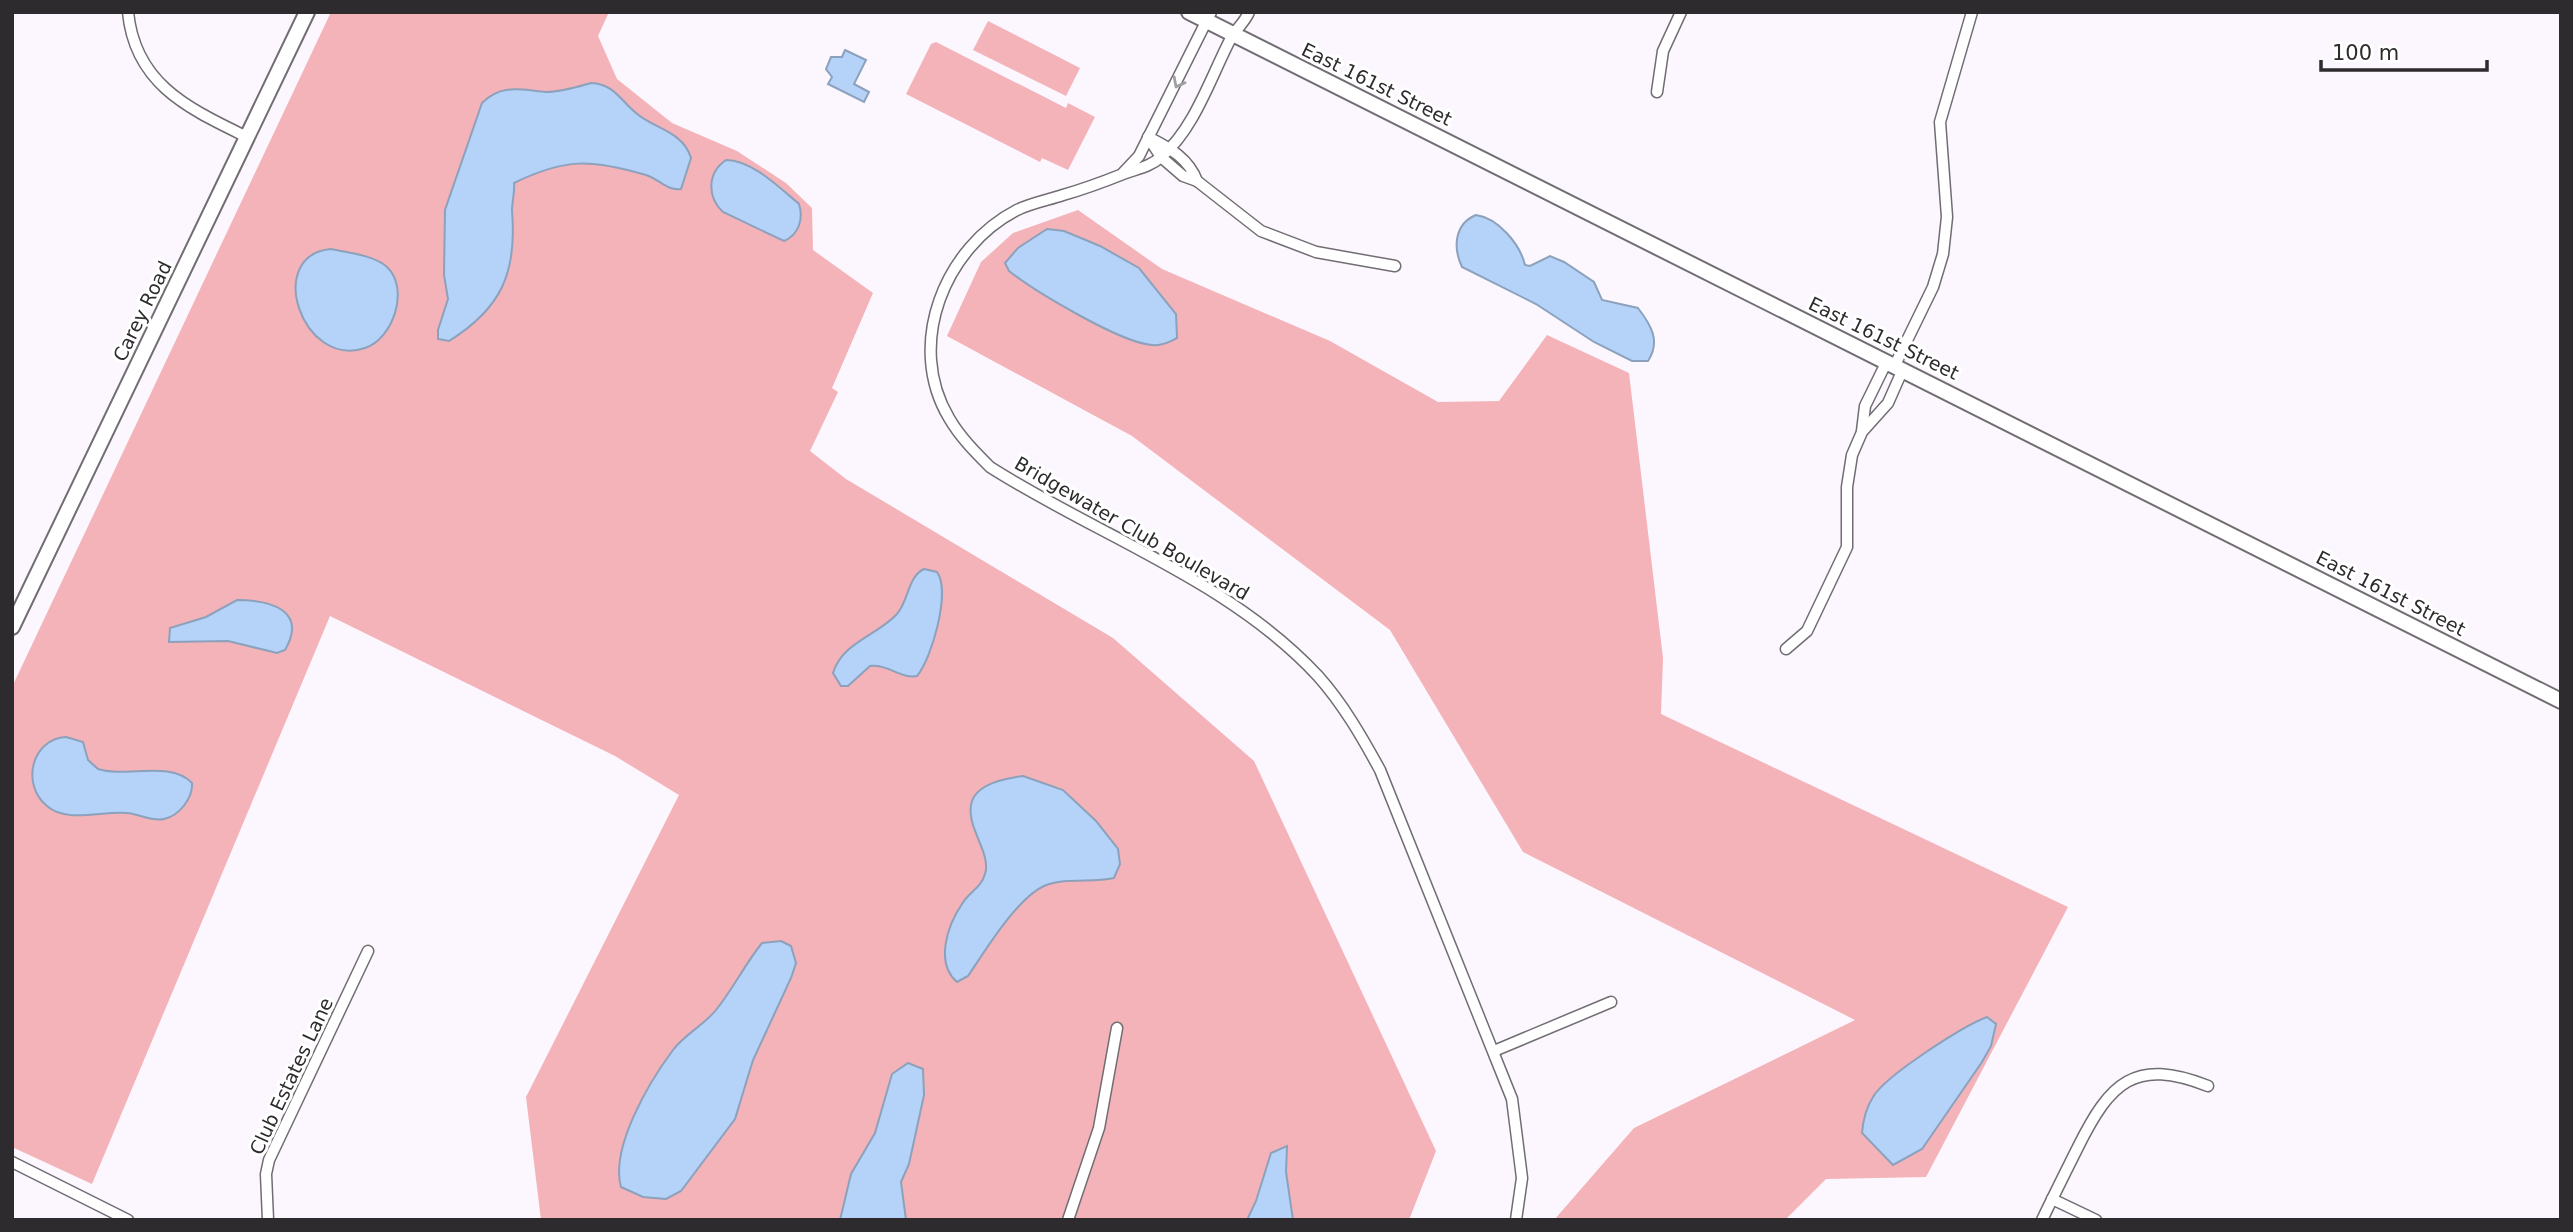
<svg xmlns="http://www.w3.org/2000/svg" width="2573" height="1232" font-family="'DejaVu Sans',sans-serif">
<style>
.green{fill:#f4b3b8}
.water{fill:#b5d3f9;stroke:#8ca1bc;stroke-width:2}
.lines{fill:none;stroke-linecap:round;stroke-linejoin:round}
.street-casing{stroke:#716d73;stroke-width:13}
.secondary-casing{stroke:#716d73;stroke-width:18}
.street{stroke:#fff;stroke-width:10}
.secondary{stroke:#fff;stroke-width:14}
.oneway{stroke:#a0a0a0}
.labels{text-anchor:middle;stroke-width:6;stroke-linejoin:round;paint-order:stroke}
.street-label{font-size:19px;fill:#2d2b2d;stroke:#fff}
</style>
<rect width="100%" height="100%" fill="#fcf7fe"/>
<g class="green">
<path d="M331,12h278l-11,24 19,43 55,44 65,28 49,32 26,25 1,42 60,43 -41,95 6,4 -28,59 36,28 267,159 141,123 182,390 -27,69h-868l-15,-123 153,-302 -64,-39 -285,-140 -238,568 -80,-37v-460z"/>
<path d="M988,21l92,47 -14,28 -93,-46z"/>
<path d="M936,42l130,66 2,-5 27,14 -27,53 -26,-12 -2,4 -134,-68 25,-50z"/>
<path d="M1078,210l84,59 168,72 108,61 61,-1 48,-66 82,38 34,285 -2,56 407,193 -142,270 -100,2 -41,41h-231l80,-92 221,-108 -332,-168 -133,-222 -258,-194 -185,-100 34,-74 32,-29z"/>
</g>
<g class="water">
<path d="M845,50l21,10 -12,24 15,8 -5,10 -36,-18 4,-7 -6,-8 5,-12h11z"/>
<path d="M591,83c23,1 29,17 45,30 18,16 47,18 55,45l-10,31c-14,2 -22,-10 -35,-14 -55,-16 -81,-17 -132,8 1,9 -2,18 -2,28 5,61 -10,97 -63,130l-11,-2v-9l10,-31 -4,-24 1,-65 37,-107c20,-20 40,-13 64,-11 15,0 31,-5 45,-9z"/>
<path d="M726,160c26,0 54,28 73,44 5,16 -1,31 -15,37l-61,-29c-16,-15 -16,-39 3,-52z"/>
<path d="M1476,215c22,3 44,29 49,50l5,1 20,-10 14,6 30,20 8,18 36,8c13,17 23,33 10,53h-16l-38,-19 -58,-38 -74,-37c-9,-19 -8,-43 14,-52z"/>
<path d="M1047,229l17,2 36,15 39,22 37,46 1,24c-8,4 -15,8 -25,7 -31,-2 -118,-54 -143,-74l-4,-8 13,-15z"/>
<path d="M331,249c17,4 43,6 56,18 23,22 6,72 -22,81 -63,21 -101,-93 -34,-99z"/>
<path d="M924,569l13,3c14,19 -5,86 -20,104 -16,3 -29,-12 -47,-10l-22,20h-7l-8,-13c9,-30 43,-37 63,-58 13,-13 11,-38 28,-46z"/>
<path d="M237,600c33,0 71,10 48,50l-8,3 -49,-12 -59,1 1,-14 36,-11z"/>
<path d="M66,737l17,5 5,18 10,9c28,9 72,-9 94,14 1,15 -13,33 -28,36 -11,3 -25,-5 -37,-6 -23,-3 -60,11 -80,-7 -26,-21 -16,-67 19,-69z"/>
<path d="M1023,776l40,14 33,31 22,28 2,15 -6,14c-23,5 -48,-1 -70,8 -27,12 -59,65 -76,90l-11,6c-22,-19 -10,-56 5,-78 7,-12 19,-16 23,-30 7,-22 -21,-48 -13,-73 6,-18 35,-23 51,-25z"/>
<path d="M781,941l10,5 5,17 -5,15 -38,82 -18,59 -54,72 -15,8 -23,-2 -22,-10c-11,-39 28,-105 52,-137 12,-16 31,-25 43,-40 17,-21 29,-46 46,-67z"/>
<path d="M1987,1017l9,7 -5,22 -9,16 -60,87 -29,16 -31,-32c1,-12 4,-25 11,-36 12,-21 90,-71 114,-80z"/>
<path d="M908,1063l15,6 1,26 -15,69 -8,18 5,38h-66l11,-46 24,-41 17,-59z"/>
<path d="M1287,1146l-1,26 7,48h-46l9,-19 15,-48z"/>
</g>
<g class="lines">
<g class="street-casing">
<g id="street">
<path d="M128,12c7,73 62,97 119,125"/>
<path d="M1249,12c-4,10 -13,17 -18,26 -20,38 -36,90 -70,119 -11,10 -25,12 -38,17 -20,8 -39,15 -60,21 -15,5 -32,8 -46,15 -72,37 -112,134 -68,208 11,19 26,34 41,49 108,69 239,113 328,209 25,28 44,61 62,94l132,329 10,79 -6,42"/>
<path d="M1657,92l6,-41 18,-39"/>
<path d="M1148,137l13,20 22,19 14,5 64,50 55,21 79,14"/>
<path d="M1150,138c20,10 39,21 47,43"/>
<path d="M1123,173l16,-17 72,-144"/>
<path d="M1895,365l38,-78 10,-33 4,-37 -7,-95 32,-110"/>
<path d="M1862,431l3,-25 22,-45"/>
<path d="M1786,649l21,-18 40,-84v-60l5,-32 10,-23 26,-29 15,-34"/>
<path d="M1494,1051l117,-49"/>
<path d="M12,1162l116,58"/>
<path d="M2052,1199l44,21"/>
<path d="M268,1220l-2,-46 3,-14 99,-209"/>
<path d="M1068,1220l31,-92 18,-100"/>
<path d="M2042,1220c12,-25 24,-49 36,-73 32,-64 56,-90 130,-61"/>
</g>
</g>
<g class="secondary-casing">
<g id="secondary">
<path d="M1189,12l1372,689"/>
<path d="M12,627l295,-615"/>
</g>
</g>
<use href="#street" class="street"/>
<use href="#secondary" class="secondary"/>
</g>
<defs><path id="oneway-chevron" d="M-2-3.5L2.5 0L-2 3.5" fill="none" stroke-width="1.6" stroke-linecap="round" stroke-linejoin="round" transform="scale(1.75)"/></defs>
<use class="oneway" href="#oneway-chevron" transform="translate(1178 83) rotate(118)"/>
<g class="labels">
<g class="street-label">
<text transform="translate(1377 84) rotate(26)" y="7">East 161st Street</text>
<text transform="translate(142 311) rotate(-64)" y="7">Carey Road</text>
<text transform="translate(1884 338) rotate(26)" y="7">East 161st Street</text>
<text transform="translate(1132 528) rotate(30)" y="7">Bridgewater Club Boulevard</text>
<text transform="translate(2391 593) rotate(27)" y="7">East 161st Street</text>
<text transform="translate(291 1076) rotate(-65)" y="7">Club Estates Lane</text>
</g>
</g>
<rect width="2573" height="1232" fill="none" stroke="#2d2b2d" stroke-width="28"/>
<path d="M2321 60v10h166v-10" fill="none" stroke="#2d2b2d" stroke-width="3.5"/>
<text x="2332" y="60" font-size="21" fill="#2d2b2d" stroke="#ffffff" stroke-width="5" paint-order="stroke">100 m</text>
</svg>
